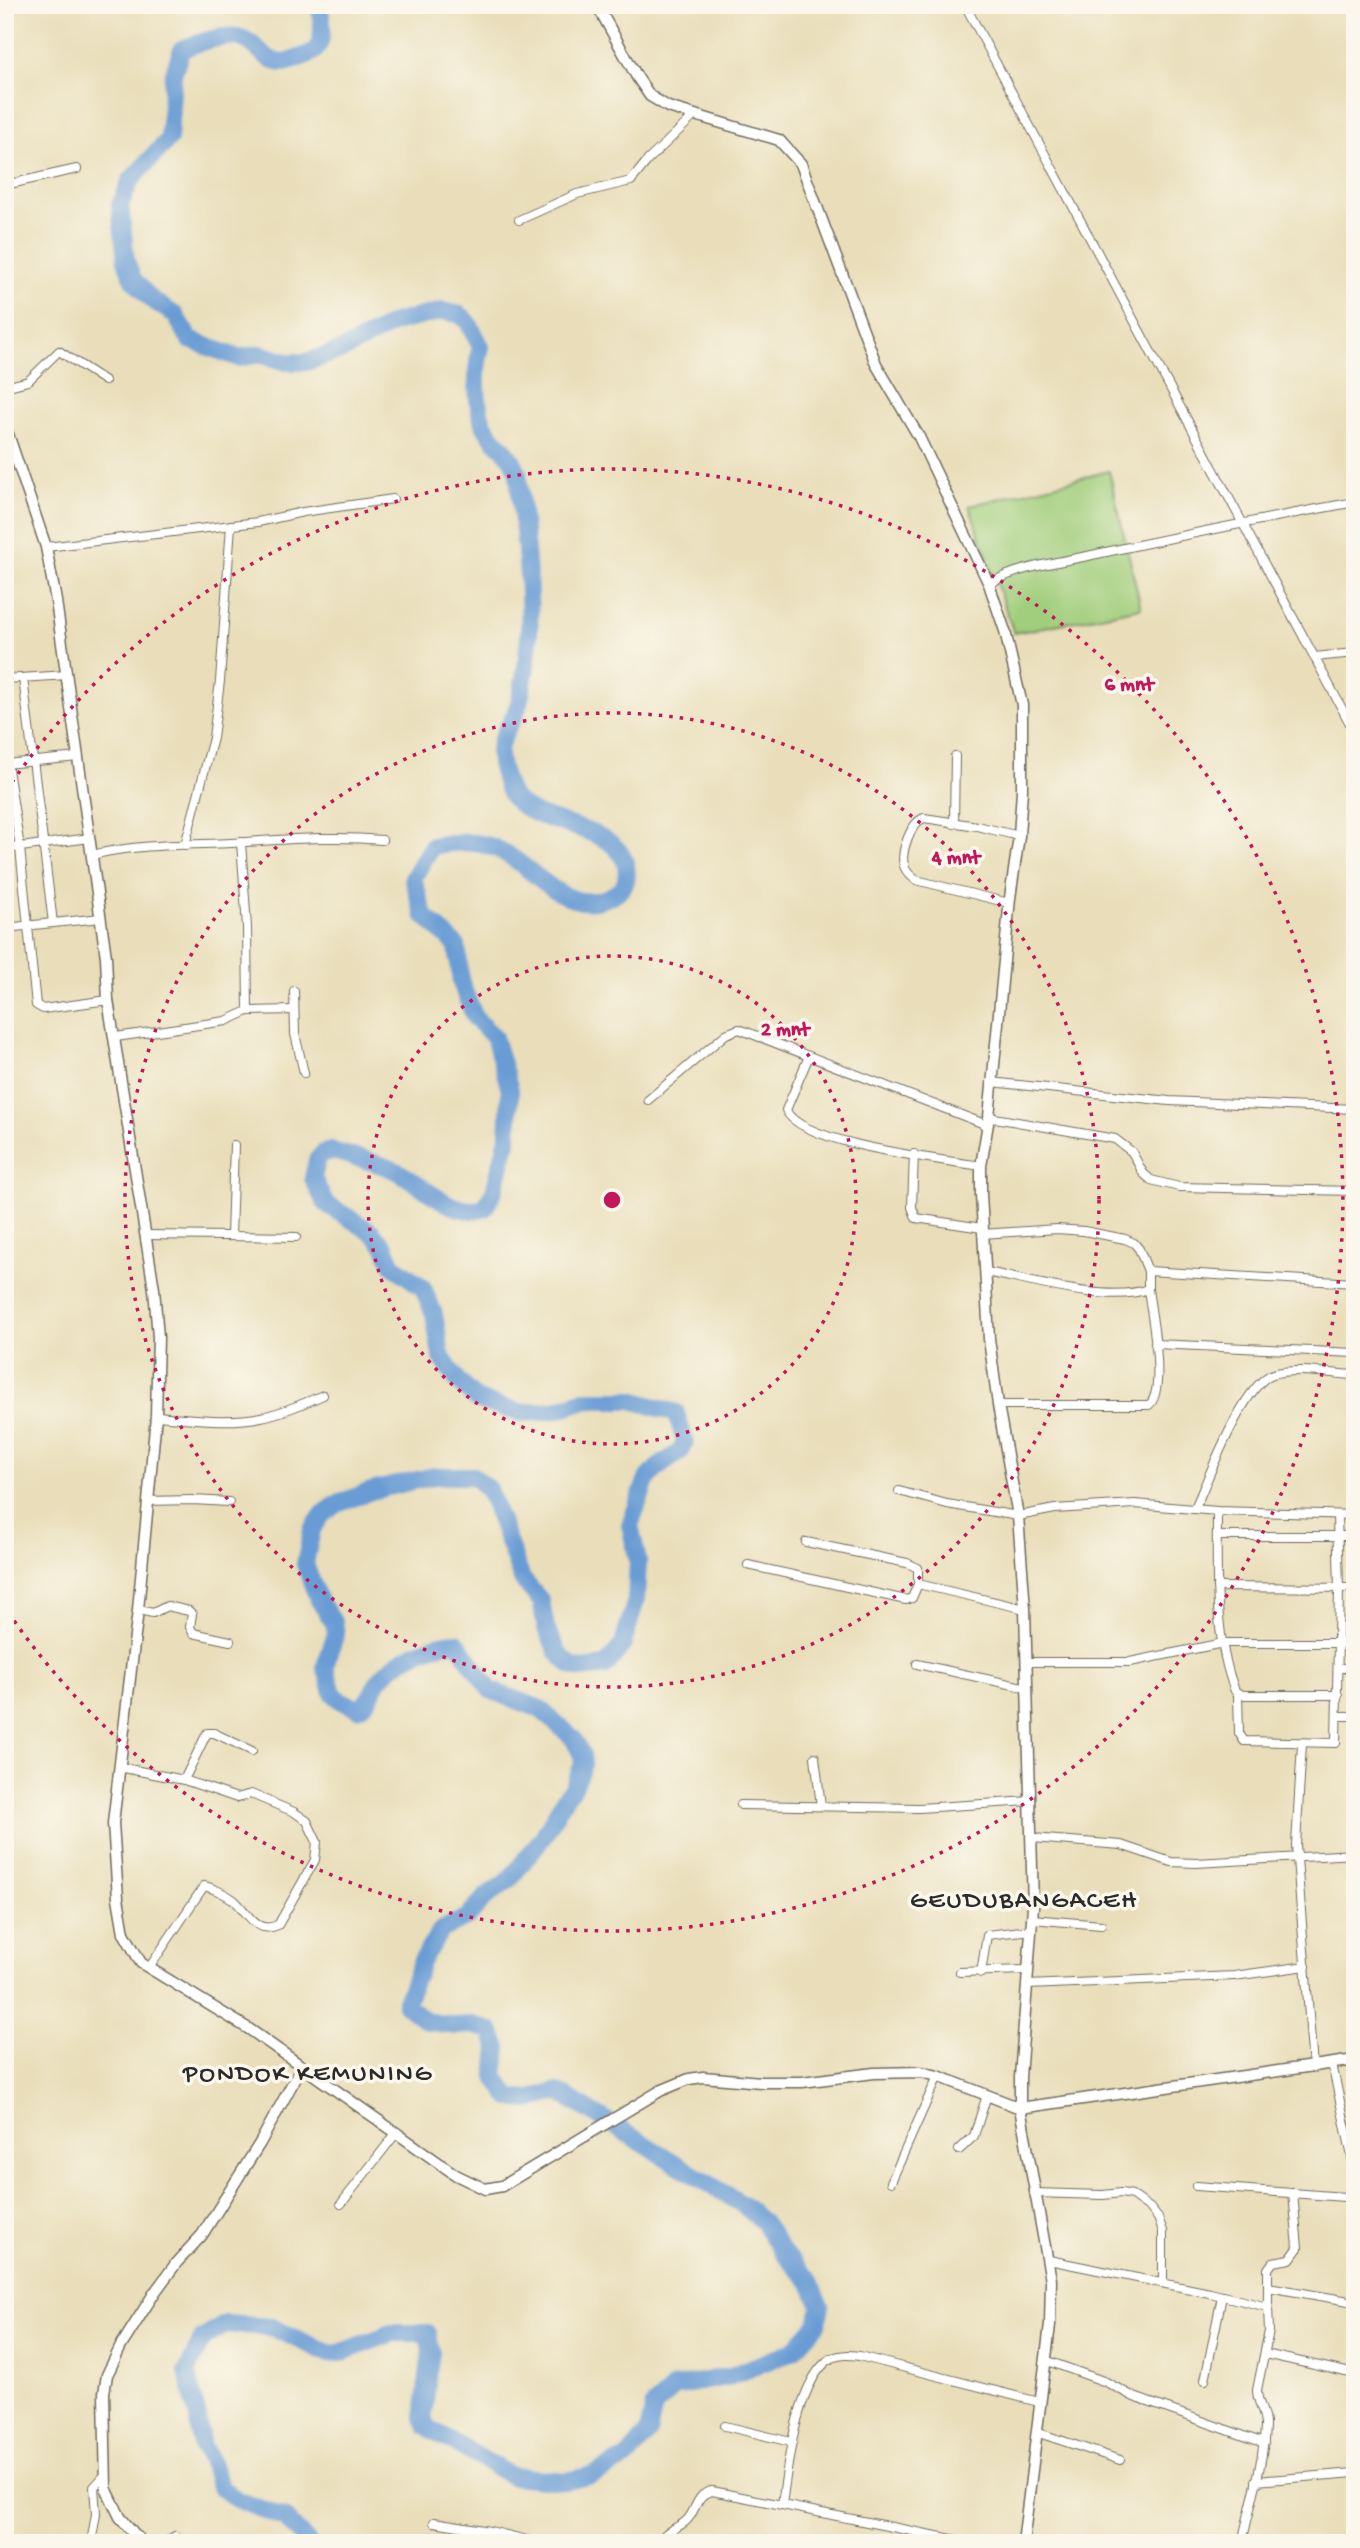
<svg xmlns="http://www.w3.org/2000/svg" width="1360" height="2548" font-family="'Gochi Hand',sans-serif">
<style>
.green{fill:#a1ce7b;stroke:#667c53;stroke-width:2}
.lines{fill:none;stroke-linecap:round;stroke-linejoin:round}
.river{stroke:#699cd4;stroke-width:18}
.minor-casing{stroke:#6e6a5d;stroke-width:10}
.tertiary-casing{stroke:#6e6a5d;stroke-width:13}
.minor{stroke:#fff;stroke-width:8}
.tertiary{stroke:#fff;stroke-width:10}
.ring{fill:none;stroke:#c2185b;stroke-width:3.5;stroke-dasharray:3.5 7}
.labels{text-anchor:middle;stroke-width:7;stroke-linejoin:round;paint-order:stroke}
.quarter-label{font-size:26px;letter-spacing:2px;fill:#2b2b2b;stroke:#fbf7ec}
.centre{fill:#c2185b;stroke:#fbf7ec;stroke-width:3.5}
.ring-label{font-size:21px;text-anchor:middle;font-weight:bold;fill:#c2185b;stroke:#fbf7ec;stroke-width:7;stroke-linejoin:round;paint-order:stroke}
</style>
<rect width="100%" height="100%" fill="#fbf7ec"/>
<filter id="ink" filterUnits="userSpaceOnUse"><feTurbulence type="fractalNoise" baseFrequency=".0143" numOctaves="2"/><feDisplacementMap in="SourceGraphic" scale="14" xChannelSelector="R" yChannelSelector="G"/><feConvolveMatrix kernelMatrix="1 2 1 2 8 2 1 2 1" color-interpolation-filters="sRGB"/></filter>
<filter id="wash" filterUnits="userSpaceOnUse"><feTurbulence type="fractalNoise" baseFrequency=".00686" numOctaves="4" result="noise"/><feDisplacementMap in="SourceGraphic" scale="28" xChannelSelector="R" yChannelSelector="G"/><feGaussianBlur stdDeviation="1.57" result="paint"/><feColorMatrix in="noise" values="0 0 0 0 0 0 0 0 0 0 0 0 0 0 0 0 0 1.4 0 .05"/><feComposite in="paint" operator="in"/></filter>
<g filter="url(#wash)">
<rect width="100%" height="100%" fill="#e9deb9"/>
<path class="green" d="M1109,471l32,137 -127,25 -45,-127z"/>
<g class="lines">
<path class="river" d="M308,2543l-22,-24 -50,-20 -15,-11 -14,-35 -6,-7 -3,-28 -11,-46 15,-33 24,-15 45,3 59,27 10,-1 52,-20h36l3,18 -8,67 4,9 84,49 55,5 27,-6 34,-17 21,-25 6,-27 21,-19 56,-11 62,-25 24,-27 4,-18 -11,-25 -26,-27 -21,-32 -21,-18 -178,-109 -9,-3 -27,8 -18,-2 -15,-22 3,-28 -7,-17 -18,-6 -18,1 -28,-5 -22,-17 17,-44 19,-30 27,-13 18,-20 23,-17 34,-43 23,-41 7,-7 10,-25 -1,-9 -9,-17 -33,-29 -50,-19 -33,-48c-26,1 -61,17 -77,37 -8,11 -9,23 -23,29l-17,-8 -7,-7 -8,-27 11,-33 -2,-10 -16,-24 -13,-35 7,-34 11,-16 14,-10 34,-13 63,-15h39l15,13 34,90 19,22 5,27 12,25 13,13 10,3 25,-3 17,-22 13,-44 2,-39 -8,-36 16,-44 11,-13 24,-17 4,-10 -9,-28 -44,-13h-47l-29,10 -34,3 -45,-13 -20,-20 -16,-24 -7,-42 -11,-26 -30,-23 -8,-18 -12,-14 -48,-30 -12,-25 4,-18 6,-7 9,-2c20,6 42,10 62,19 29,13 58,49 91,38l9,-17 14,-53 2,-48 -16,-53 -19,-19 -14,-35 -4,-37 -33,-31 -11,-37 19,-32c20,-4 43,-6 63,2 41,17 74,78 124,43 9,-7 9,-18 6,-29 -14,-41 -95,-34 -115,-69 -5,-10 -11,-29 -11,-40 -1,-14 14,-31 18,-44 4,-11 6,-24 8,-36 11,-66 -1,-134 -7,-200 -9,-26 -20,-25 -32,-45 -11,-18 -11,-61 -5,-81l-13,-25 -7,-7 -18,-4 -49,12 -51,27 -37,12h-19l-27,-8 -21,4 -49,-18 -15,-25 -23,-15 -19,-21 -7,-18 -6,-56 11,-25 38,-41 4,-65 9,-25c16,-6 37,-14 54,-12 19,2 27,25 47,26 4,0 11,-3 16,-5 6,-2 14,-4 18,-10 7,-10 6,-33 1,-43"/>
</g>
</g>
<g filter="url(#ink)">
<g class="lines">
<g class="minor-casing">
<g id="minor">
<path d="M965,5l390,728"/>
<path d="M5,185l72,-16"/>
<path d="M519,220l58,-26 54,-13 17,-21 46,-44"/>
<path d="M5,387l23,-6 31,-30 46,30"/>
<path d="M46,547l212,-25 45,-10 90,-13"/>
<path d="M989,584c27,-17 72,-22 103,-29 87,-19 175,-37 263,-53"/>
<path d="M1314,657l41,-4"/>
<path d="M23,678l30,245"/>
<path d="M5,679l62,-4"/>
<path d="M5,749l15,99 16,157 7,4 65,-9"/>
<path d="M5,764l73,-7"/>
<path d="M954,824l1,-68"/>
<path d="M241,842l6,85 1,84"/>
<path d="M185,845l28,-107 7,-57 11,-156"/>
<path d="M5,849l85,-11"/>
<path d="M92,855c46,-11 93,-10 139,-12 51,-3 100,-8 151,-3"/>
<path d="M1009,903l-93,-23c-4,-3 -9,-7 -11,-12 -6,-13 5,-45 19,-50l53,8 42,10"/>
<path d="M5,928l96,-10"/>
<path d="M294,991l1,43 9,39"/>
<path d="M116,1037l110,-16 22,-10 45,-1"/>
<path d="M809,1056l-23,54c13,34 159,50 195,56"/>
<path d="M991,1082l178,19 186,8"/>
<path d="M648,1100l78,-66 13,-5 248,96"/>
<path d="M989,1117l126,22 17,13 11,21 8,7 28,7 176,4"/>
<path d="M914,1154l-2,53 4,11 66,10"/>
<path d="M982,1234l75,-5 27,2 41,8 9,4 5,6 9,22"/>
<path d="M145,1235l151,2"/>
<path d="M231,1236l3,-91"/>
<path d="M986,1272c42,8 122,32 162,17v-18l207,12"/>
<path d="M1155,1344l200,9"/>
<path d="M998,1405h151c18,-15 2,-92 -1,-116"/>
<path d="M156,1416c34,2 71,8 105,1 21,-4 42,-13 62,-22"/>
<path d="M899,1491l48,13 71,12 37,-7 80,-5 82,7 138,4"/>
<path d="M148,1501l44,-1 37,2"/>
<path d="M1195,1508c13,-29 49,-125 78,-134 22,-7 59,0 82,1"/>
<path d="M1217,1511c0,59 -4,123 18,180l8,4h95"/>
<path d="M1217,1536h138"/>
<path d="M748,1565l158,35 6,-2 6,-14v-16l-11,-5 -101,-21"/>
<path d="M918,1584l107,25"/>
<path d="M1217,1587l138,1"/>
<path d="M138,1610l15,3 14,-7 22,5 3,3 -2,13 3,6 37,8"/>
<path d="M1027,1662h103l93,-19h132"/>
<path d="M917,1664l111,24"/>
<path d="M1338,1668h17"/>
<path d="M1238,1694l1,39 5,8 92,2 3,-155 -2,-73"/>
<path d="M1337,1716h18"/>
<path d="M1302,1744l-6,101 17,223"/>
<path d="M815,1757l6,49"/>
<path d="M119,1767l65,13 53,18 14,-4 43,18 13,9 10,21 -2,18 -37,65c-23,10 -29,-12 -44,-25 -8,-6 -21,-12 -30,-14l-55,82"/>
<path d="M184,1780l23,-47h7l38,18"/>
<path d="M741,1805l178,3 112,-7"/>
<path d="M1032,1838l89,7 50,17 25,1 159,-9"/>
<path d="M1032,1919l69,6"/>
<path d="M960,1972l69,-2"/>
<path d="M981,1973l6,-38 44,-5"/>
<path d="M1028,1985l206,-9 72,-10"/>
<path d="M1332,2064l23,107"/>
<path d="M959,2150l15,-14 13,-41"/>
<path d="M891,2182l47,-106"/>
<path d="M1196,2186l149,11 6,-3 4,-5"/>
<path d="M1034,2193l69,2 18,-2 11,2 18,13 8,10 5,13v52"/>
<path d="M341,2204l56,-72"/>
<path d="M1049,2260l161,33 58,14 1,24 -12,59c0,13 9,24 8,37 -2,39 -15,78 -23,116"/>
<path d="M1268,2287l87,15"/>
<path d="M1268,2307v-38l5,-7 17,-3 8,-11 -5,-55"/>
<path d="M1265,2354l90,20"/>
<path d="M1045,2360l61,22 28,15 130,46"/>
<path d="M1205,2380l17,-84"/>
<path d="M725,2426l66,16"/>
<path d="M1036,2432l84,28"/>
<path d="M1256,2481l99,-8"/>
<path d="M782,2505c5,-36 15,-128 50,-147 9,-4 18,-3 27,-2l180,46"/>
<path d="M434,2522l56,9 49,12"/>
<path d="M91,2543l5,-29 -2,-27 10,-11"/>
<path d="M164,2543l11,-7 7,7"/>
<path d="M659,2543c6,-14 17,-13 27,-22 11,-10 9,-27 26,-30l260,52"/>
</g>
</g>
<g class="tertiary-casing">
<g id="tertiary">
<path d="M597,5l40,72 13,19 18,11 111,33 22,24 75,200 43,73 70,147 16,47 17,74v85l-3,46 -9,62 -21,219 -8,49v28l8,145 9,66 20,111 7,93 8,297 -13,171v31l31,172 -1,45 -27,218"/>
<path d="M5,425l41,122 10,54 50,356 2,43 46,289 4,48 -2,79 -18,194 -25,213 5,75 6,35 17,30 108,66 207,146 29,14 17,-3 158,-95 29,-12 14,-2 58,5h41l72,-9 47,-1 17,4 82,32 335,-48"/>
<path d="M142,2543l-22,-26 -14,-29 -2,-95 3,-18 14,-29 34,-54 22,-30 25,-27 58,-92 42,-77"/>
</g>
</g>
<use href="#minor" class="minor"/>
<use href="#tertiary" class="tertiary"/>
</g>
</g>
<g class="ring">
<circle cx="612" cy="1200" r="244"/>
<circle cx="612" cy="1200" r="487"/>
<path d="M6 791A731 731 0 1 1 6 1609"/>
</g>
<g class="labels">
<g class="quarter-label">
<text x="1024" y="1907">GEUDUBANGACEH</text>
<text x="308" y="2080">PONDOK KEMUNING</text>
</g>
</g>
<circle cx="612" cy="1200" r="10" class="centre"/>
<g class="ring-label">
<text x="1129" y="690">6 mnt</text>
<text x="956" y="863">4 mnt</text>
<text x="785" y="1035">2 mnt</text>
</g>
<rect width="1360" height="2548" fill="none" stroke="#fbf7ec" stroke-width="28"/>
</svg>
